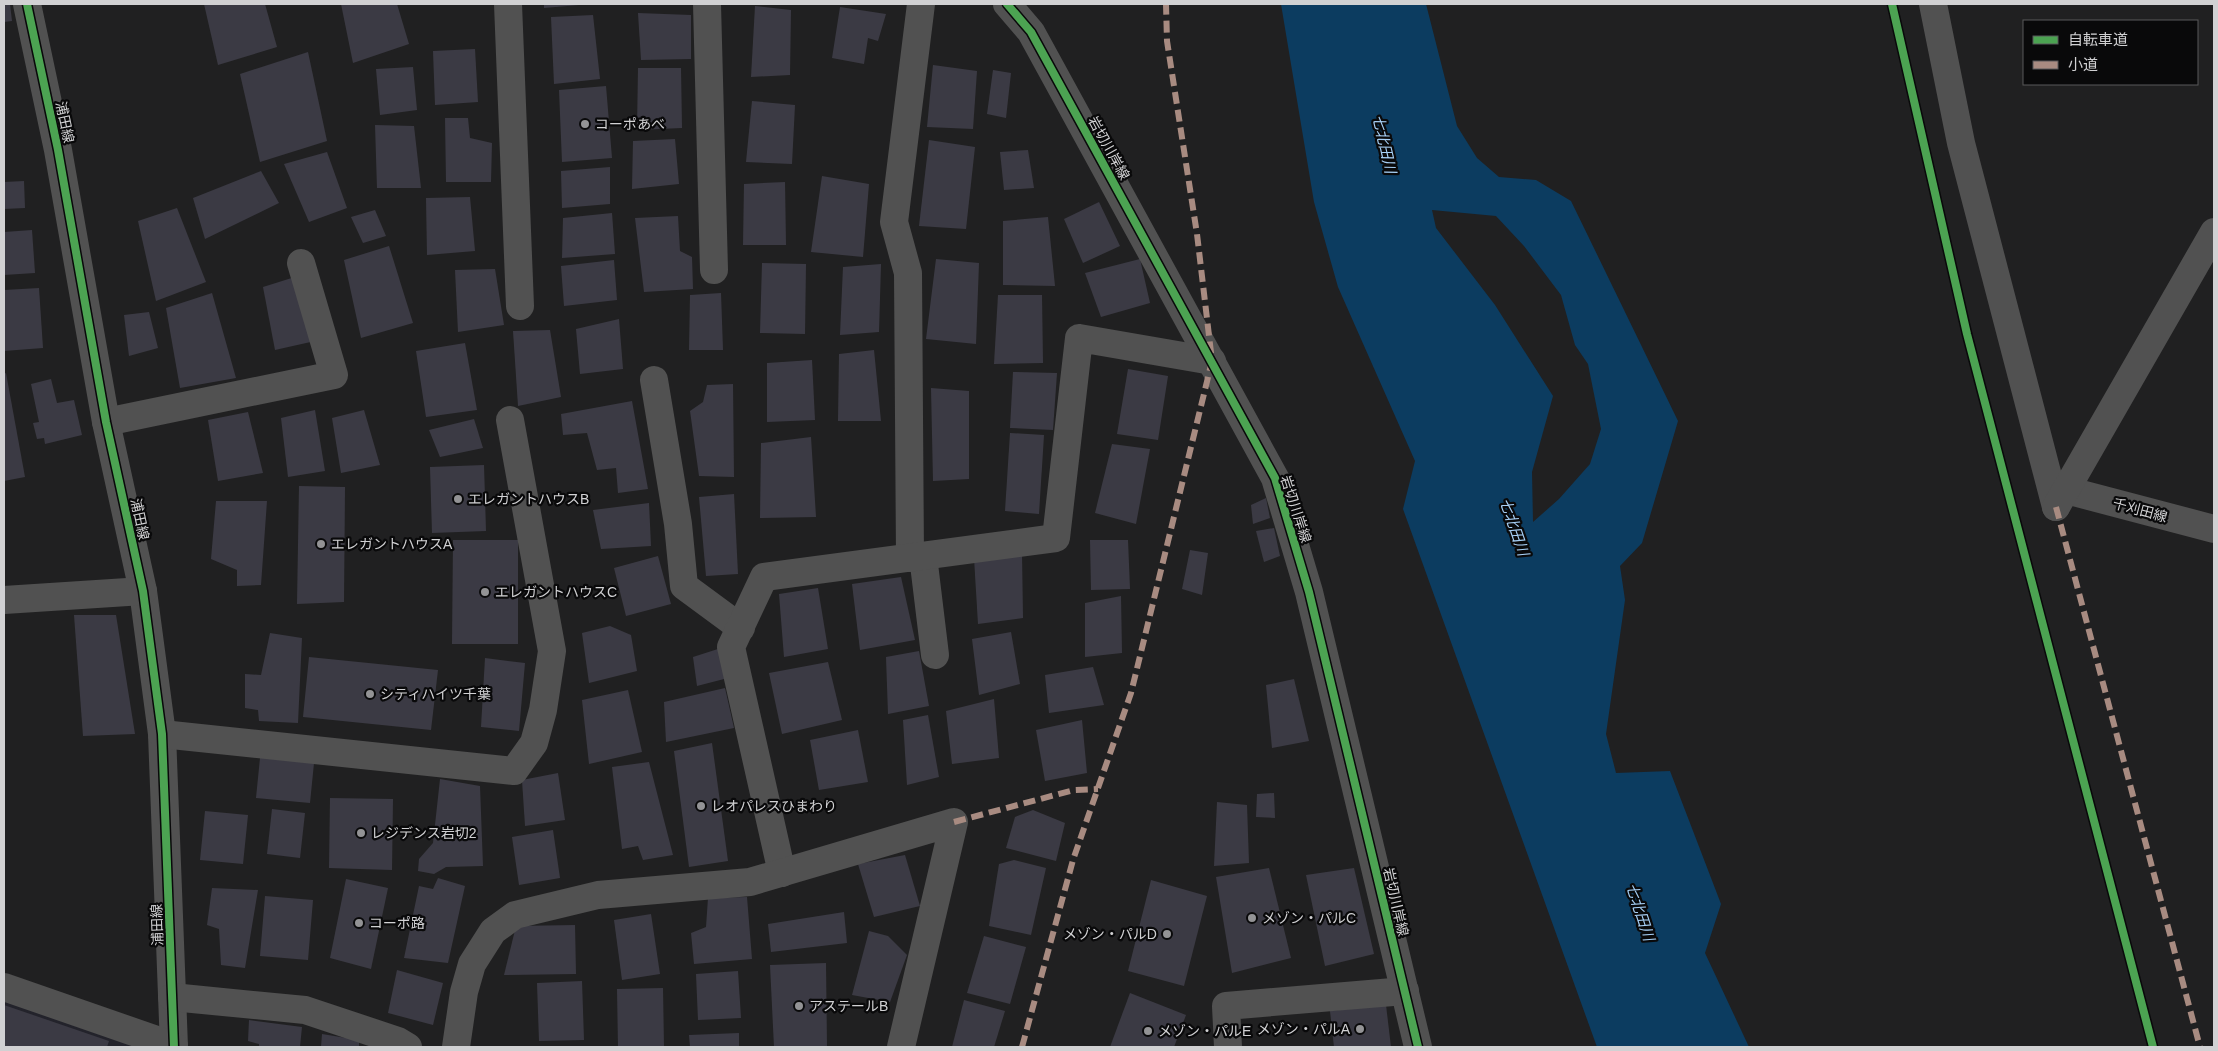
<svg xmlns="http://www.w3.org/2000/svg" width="2218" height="1051" font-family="Arial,'Noto Sans JP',sans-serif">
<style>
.built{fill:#23232b}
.water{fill:#0c3c60;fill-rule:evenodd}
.building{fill:#3b3a44}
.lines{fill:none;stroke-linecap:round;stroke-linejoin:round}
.minor{stroke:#515151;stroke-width:28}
.quiet{stroke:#a88b81;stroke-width:6;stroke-dasharray:12 6;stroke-linecap:butt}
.cycleway-casing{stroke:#09090a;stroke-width:11}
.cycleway{stroke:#4ca352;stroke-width:8}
.poi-dot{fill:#939395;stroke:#09090a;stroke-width:2}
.labels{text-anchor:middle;stroke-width:4.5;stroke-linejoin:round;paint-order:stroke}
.street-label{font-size:14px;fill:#d1d1d3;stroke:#09090a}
.poi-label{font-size:14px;fill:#d1d1d3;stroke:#09090a;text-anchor:start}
.water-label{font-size:15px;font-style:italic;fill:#a7d0f6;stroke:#09090a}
</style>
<rect width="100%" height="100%" fill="#202021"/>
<path class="built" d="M4,1001l137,46h-137z"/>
<path class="water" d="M1281,4h145l31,122 20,32 22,19 37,3 35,21 107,220 -36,122 -22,23 5,34 -19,134 10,39 54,-2 51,133 -16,49 44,94h-152l-194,-538 12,-48 -77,-174 -24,-85zM1432,210l64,6 28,30 37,49 14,50 13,19 13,65 -11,35 -31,35 -26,23 -1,-50 21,-76 -58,-91 -59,-77z"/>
<g class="building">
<path d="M4,4h6l2,17 -8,1z"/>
<path d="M204,4h61l12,43 -59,18z"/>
<path d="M341,4h56l12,40 -56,19z"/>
<path d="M544,4h35v1l-35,3z"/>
<path d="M755,6l36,4 -1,65 -39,2z"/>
<path d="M840,7l46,7 -8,27 -10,-3 -4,26 -32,-6z"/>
<path d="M638,13l53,2v44l-50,1z"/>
<path d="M593,15l7,64 -46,5 -3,-67z"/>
<path d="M475,49l3,53 -43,3 -2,-54z"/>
<path d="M308,52l19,89 -67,21 -20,-88z"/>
<path d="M933,65l44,6 -4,58 -46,-2z"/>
<path d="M413,67l4,43 -37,5 -4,-46z"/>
<path d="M638,68h43l1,60 -45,2z"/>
<path d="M993,70l18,3 -5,45 -19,-4z"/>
<path d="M606,86l6,72 -50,4 -3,-72z"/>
<path d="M752,101l43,4 -3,59 -46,-2z"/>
<path d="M445,118h23l2,20 22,5 -1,39h-45z"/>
<path d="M375,125l39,1 7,62h-44z"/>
<path d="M675,139l4,45 -47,5 1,-48z"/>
<path d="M929,140l46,7 -9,82 -47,-3z"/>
<path d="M1028,150l6,38 -30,2 -4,-38z"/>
<path d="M327,152l20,56 -38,14 -25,-58z"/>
<path d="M610,167v37l-48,4 -1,-37z"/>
<path d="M261,171l18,32 -74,36 -12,-41z"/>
<path d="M822,176l47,8 -6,73 -52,-5z"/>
<path d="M24,181l1,27 -21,1v-27z"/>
<path d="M785,182l1,63h-43l1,-61z"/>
<path d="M470,197l5,54 -48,4 -1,-57z"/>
<path d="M1099,202l21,44 -37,17 -19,-44z"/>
<path d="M177,208l29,74 -50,19 -18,-80z"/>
<path d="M375,210l11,26 -23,7 -12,-26z"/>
<path d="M612,213l3,41 -53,4 1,-40z"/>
<path d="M678,216l2,35 12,6 1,32 -49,3 -9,-74z"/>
<path d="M1048,217l7,69 -52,-1v-64z"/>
<path d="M32,230l3,43 -31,2v-43z"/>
<path d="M389,246l24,77 -52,15 -17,-78z"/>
<path d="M936,259l43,4 -3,81 -50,-5z"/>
<path d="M1140,259l10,44 -49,14 -16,-44z"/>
<path d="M614,260l3,40 -53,6 -3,-40z"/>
<path d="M762,263l44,1 -1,70 -45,-1z"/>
<path d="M881,264l-2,68 -39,3 3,-68z"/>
<path d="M495,269l9,56 -46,7 -3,-62z"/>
<path d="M298,276l17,65 -40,9 -12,-63z"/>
<path d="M39,288l4,60 -39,3v-61z"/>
<path d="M212,293l24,85 -56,10 -14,-80z"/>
<path d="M721,293l2,57h-34l1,-55z"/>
<path d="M998,295h44l1,68 -49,1z"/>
<path d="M149,312l9,36 -29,8 -5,-41z"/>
<path d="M619,319l4,50 -43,5 -4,-45z"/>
<path d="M550,330l11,67 -43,9 -5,-75z"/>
<path d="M465,343l12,67 -51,7 -10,-66z"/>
<path d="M874,350l7,71h-43l1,-67z"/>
<path d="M812,360l3,60 -48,2v-59z"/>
<path d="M1128,369l40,7 -10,64 -41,-6z"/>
<path d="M1013,372l44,1 -4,57 -43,-2z"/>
<path d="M6,373l19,104 -21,4v-107z"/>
<path d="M51,379l6,24 17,-3 8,35 -37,9 -1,-6 -7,1 -4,-16 6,-1 -8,-38z"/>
<path d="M733,384l1,93 -35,-1 -9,-65 13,-9 4,-17z"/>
<path d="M931,388l38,3v88l-36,2z"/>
<path d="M632,401l16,88 -30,4 -2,-25 -19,2 -10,-37 -24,2 -2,-21z"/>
<path d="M315,410l10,61 -37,6 -7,-59z"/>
<path d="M364,410l16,55 -39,8 -9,-55z"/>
<path d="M248,412l15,61 -45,8 -10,-61z"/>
<path d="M474,419l9,29 -43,9 -11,-27z"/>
<path d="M1010,433l34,2 -5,79 -34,-3z"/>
<path d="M811,437l5,80 -56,1 1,-75z"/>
<path d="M1112,444l38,5 -14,75 -41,-11z"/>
<path d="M484,465l2,66 -54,2 -2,-66z"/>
<path d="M299,486l46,1 -1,115 -47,2z"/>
<path d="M734,494l4,80 -32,2 -7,-79z"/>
<path d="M1266,498l4,20 -17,6 -2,-19z"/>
<path d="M216,501h51l-6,84 -24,1v-16l-26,-11z"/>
<path d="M649,503l2,43 -50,3 -8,-39z"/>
<path d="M1274,528l6,28 -16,6 -8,-31z"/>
<path d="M453,540h65v104h-66z"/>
<path d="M1090,540h38l2,49 -39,1z"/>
<path d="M1190,550l18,3 -6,42 -20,-6z"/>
<path d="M1022,554l1,64 -45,6 -4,-66z"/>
<path d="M658,556l13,48 -45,12 -12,-48z"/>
<path d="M901,577l14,63 -55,10 -8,-66z"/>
<path d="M818,588l10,61 -44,8 -5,-63z"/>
<path d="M1121,596l1,57 -37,4v-54z"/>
<path d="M74,615h42l19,119 -52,2z"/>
<path d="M610,626l21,9 6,36 -48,12 -7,-50z"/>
<path d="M1011,632l9,52 -41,11 -7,-56z"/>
<path d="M270,633l32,5 -4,85 -39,-2 -1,-11 -13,-2v-34l16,1z"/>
<path d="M721,648l7,30 -31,8 -4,-29z"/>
<path d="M919,651l10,55 -41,8 -2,-57z"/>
<path d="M309,657l129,13 -7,60 -128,-13z"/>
<path d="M485,658l40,5 -6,68 -38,-4z"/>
<path d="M828,662l14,58 -60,14 -13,-61z"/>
<path d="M1093,667l11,38 -55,8 -4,-38z"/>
<path d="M1294,679l15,62 -37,7 -6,-63z"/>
<path d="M725,688l9,40 -68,14 -2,-40z"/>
<path d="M628,690l14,62 -53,12 -7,-64z"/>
<path d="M994,699l5,59 -47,6 -6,-53z"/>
<path d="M928,715l11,62 -32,8 -4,-65z"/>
<path d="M1082,720l5,53 -42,8 -9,-51z"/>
<path d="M858,730l10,52 -49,8 -9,-50z"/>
<path d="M712,743l16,118 -39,6 -15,-116z"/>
<path d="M261,748l54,5 -5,50 -54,-5z"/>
<path d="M649,762l24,93 -30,5 -5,-14 -16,3 -10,-82z"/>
<path d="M558,773l7,47 -40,6 -3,-46z"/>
<path d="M440,779l40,7 3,80 -37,1 -12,7 -16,-3 1,-12 14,-16z"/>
<path d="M1274,793l1,25 -19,-1 1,-23z"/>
<path d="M330,798l63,1 -1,71 -63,-2z"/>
<path d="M1217,802l30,3 2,58 -35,3z"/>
<path d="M272,809l33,4 -5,45 -33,-4z"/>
<path d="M1033,810l32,13 -9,38 -50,-13 9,-31z"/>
<path d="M205,811l43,4 -5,49 -43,-4z"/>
<path d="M553,830l7,48 -41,7 -7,-48z"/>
<path d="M905,855l15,51 -46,11 -16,-53z"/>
<path d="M1014,860l32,8 -15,67 -42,-9 10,-62z"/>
<path d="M1269,868l22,90 -59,15 -16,-96z"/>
<path d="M1354,868l20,86 -49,12 -19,-91z"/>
<path d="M438,878l27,8 -17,77 -44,-5 15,-72 14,3z"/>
<path d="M346,879l42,9 -17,81 -41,-11z"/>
<path d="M1151,880l56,16 -23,90 -56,-15z"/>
<path d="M212,888l46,2 -13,78 -24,-3 -2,-36 -12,-4z"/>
<path d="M265,896l48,4 -5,60 -48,-4z"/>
<path d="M747,897l5,62 -58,5 -3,-31 15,-6 2,-29z"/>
<path d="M844,912l3,31 -76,9 -3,-28z"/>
<path d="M651,914l9,60 -38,6 -8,-60z"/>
<path d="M575,925l1,49 -72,1 12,-49z"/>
<path d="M869,931l19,5 19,19 -17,47 -38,-7z"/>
<path d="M984,936l42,11 -16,57 -43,-11z"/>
<path d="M826,963l1,84h-53l-4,-82z"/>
<path d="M397,970l46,13 -10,42 -45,-12z"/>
<path d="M738,971l3,47 -43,2 -2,-46z"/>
<path d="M582,981l2,59 -45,1 -2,-58z"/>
<path d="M663,988l1,59h-46l-1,-58z"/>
<path d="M1130,993l56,22 -12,32h-64z"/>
<path d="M964,1000l41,11 -11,36h-42z"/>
<path d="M4,1005l105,36 -2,6h-103z"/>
<path d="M1386,1005l5,42h-57l-4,-36z"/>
<path d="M249,1020l53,7 -2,20h-41v-3l-11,-3z"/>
<path d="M739,1033v14h-49l-1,-12z"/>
<path d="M322,1034l37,6v7h-38z"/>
</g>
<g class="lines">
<g class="minor">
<path d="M27,4l31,146 48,272 37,169 19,143 12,313"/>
<path d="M508,4l12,302"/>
<path d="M707,4l7,266"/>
<path d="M1007,4l24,28 244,446 34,114 109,455"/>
<path d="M1933,4l28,139 95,364"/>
<path d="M654,380l24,144 6,62 57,42"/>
<path d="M106,422l228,-47 -33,-112"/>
<path d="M2066,490l148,39"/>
<path d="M2056,507l158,-275"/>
<path d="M923,556l12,99"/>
<path d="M910,558l-2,-285 -14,-51 27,-218"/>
<path d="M4,600l139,-9"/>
<path d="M162,734l352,37 20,-28 9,-33 9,-59 -42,-231"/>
<path d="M782,873l-51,-226 33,-70 292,-39 23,-200 133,23"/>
<path d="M4,987l170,59"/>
<path d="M172,997l133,13 93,31 10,6"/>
<path d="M456,1047l8,-55 8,-28 21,-33 22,-16 83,-20 152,-13 204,-60 -53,225"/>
<path d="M1228,1047l-2,-41 179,-15"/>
</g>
<g class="quiet">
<path d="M2056,507l144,540"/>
<path d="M954,822l120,-32 24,-1"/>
<path d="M1022,1047l51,-187 58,-167 81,-332 -15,-127 -30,-193 -1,-37"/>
</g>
<g class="cycleway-casing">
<g id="cycleway">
<path d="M27,4l31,146 48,272 37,169 19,143 12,313"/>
<path d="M1007,4l24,28 244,446 34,114 109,455"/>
<path d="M1892,4l75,330 186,713"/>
</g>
</g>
<use href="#cycleway" class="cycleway"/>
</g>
<g class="poi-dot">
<circle cx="585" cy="124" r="5"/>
<circle cx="458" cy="499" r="5"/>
<circle cx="321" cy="544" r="5"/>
<circle cx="485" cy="592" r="5"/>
<circle cx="370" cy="694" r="5"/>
<circle cx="701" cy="806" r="5"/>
<circle cx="361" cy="833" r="5"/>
<circle cx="1252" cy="918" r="5"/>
<circle cx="359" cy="923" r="5"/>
<circle cx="1167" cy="934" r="5"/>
<circle cx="799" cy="1006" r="5"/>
<circle cx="1360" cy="1029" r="5"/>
<circle cx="1148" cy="1031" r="5"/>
</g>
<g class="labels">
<g class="street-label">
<text transform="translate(65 122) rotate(78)" y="5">浦田線</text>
<text transform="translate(1109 148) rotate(61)" y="5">岩切川岸線</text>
<text transform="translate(1296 509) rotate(72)" y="5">岩切川岸線</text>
<text transform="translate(2140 510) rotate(15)" y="5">千刈田線</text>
<text transform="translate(140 519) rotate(78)" y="5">浦田線</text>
<text transform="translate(1396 902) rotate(77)" y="5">岩切川岸線</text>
<text transform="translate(157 925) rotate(-92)" y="5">浦田線</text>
</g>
<g class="poi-label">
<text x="595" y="129">コーポあべ</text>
<text x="468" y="504">エレガントハウスB</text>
<text x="331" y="549">エレガントハウスA</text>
<text x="495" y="597">エレガントハウスC</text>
<text x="380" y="699">シティハイツ千葉</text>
<text x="711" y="811">レオパレスひまわり</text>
<text x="371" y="838">レジデンス岩切2</text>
<text x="1262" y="923">メゾン・パルC</text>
<text x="369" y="928">コーポ路</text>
<text x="1157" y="939" text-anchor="end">メゾン・パルD</text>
<text x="809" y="1011">アステールB</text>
<text x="1350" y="1034" text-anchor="end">メゾン・パルA</text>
<text x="1158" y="1036">メゾン・パルE</text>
</g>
<g class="water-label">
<text transform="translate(1384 144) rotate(77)" y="5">七北田川</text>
<text transform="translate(1514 527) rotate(71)" y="5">七北田川</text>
<text transform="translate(1640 912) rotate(72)" y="5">七北田川</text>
</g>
</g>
<rect width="2218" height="1051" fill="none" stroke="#d1d1d3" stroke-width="10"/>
<rect x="2023" y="20" width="175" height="65" fill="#09090a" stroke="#59595a"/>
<rect x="2033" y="36" width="25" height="8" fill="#4ca352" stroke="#59595a"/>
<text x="2068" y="45" font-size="15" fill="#d1d1d3">自転車道</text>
<rect x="2033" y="61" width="25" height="8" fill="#a88b81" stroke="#59595a"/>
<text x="2068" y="70" font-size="15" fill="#d1d1d3">小道</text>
</svg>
